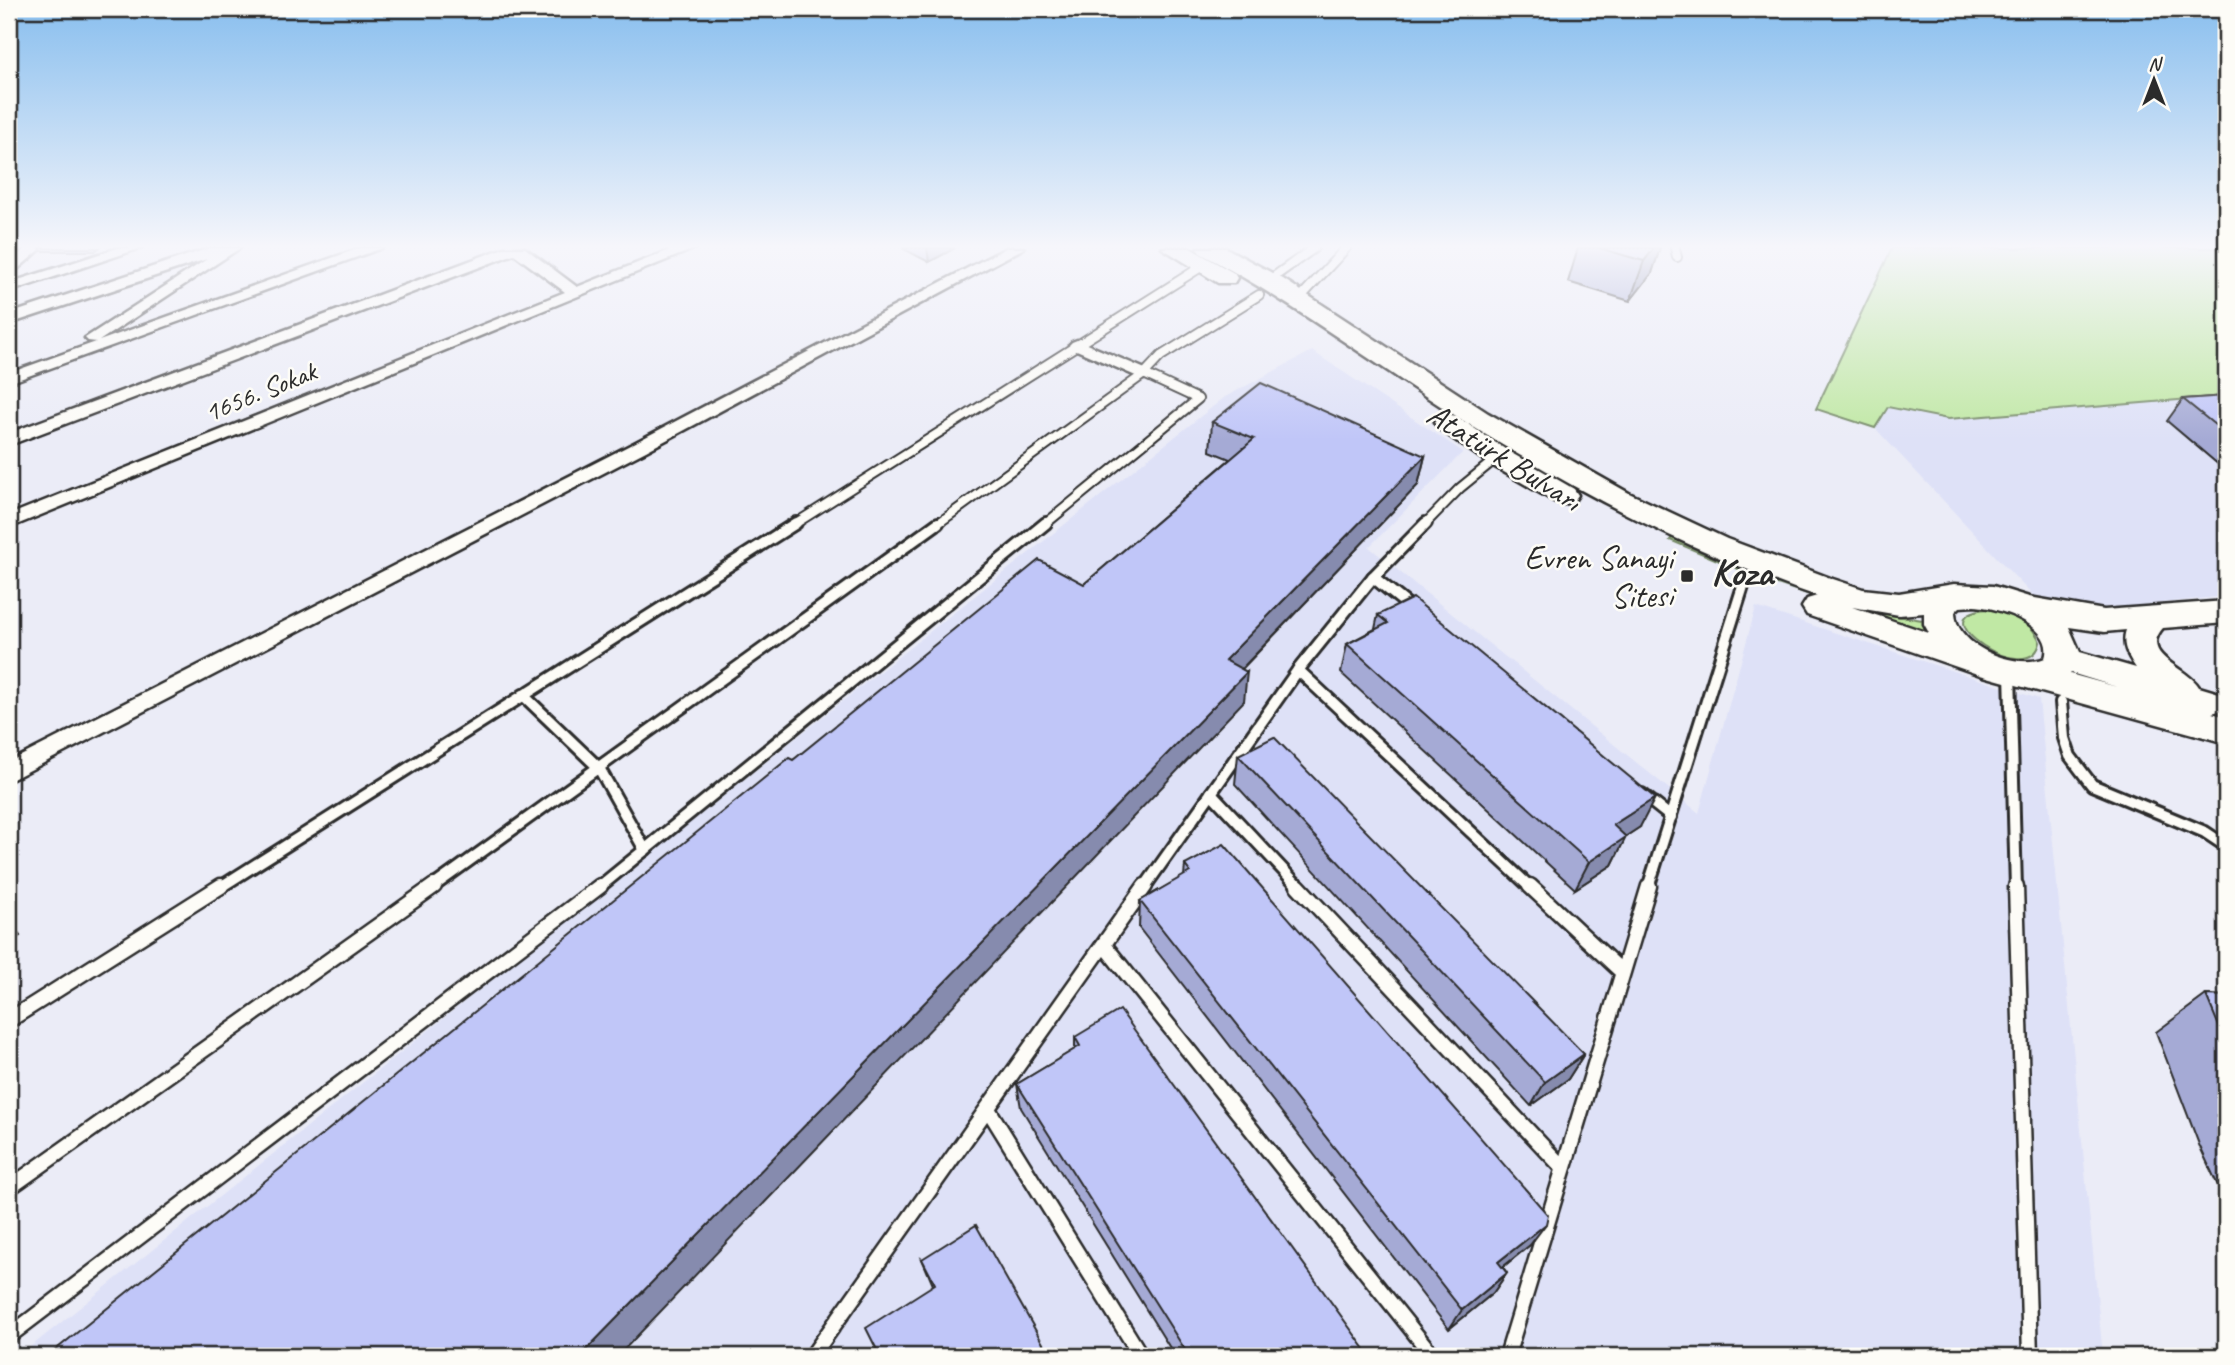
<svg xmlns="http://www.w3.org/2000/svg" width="2235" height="1365" font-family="Caveat,sans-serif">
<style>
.built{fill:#dee1f7}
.green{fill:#c0e8a4;stroke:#768a68;stroke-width:2}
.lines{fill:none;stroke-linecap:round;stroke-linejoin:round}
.lane-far2-casing{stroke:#2b2b2b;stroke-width:12}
.lane-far1-casing{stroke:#2b2b2b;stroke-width:16}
.lane-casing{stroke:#2b2b2b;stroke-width:19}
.street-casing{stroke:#2b2b2b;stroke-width:5}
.primary-casing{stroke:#2b2b2b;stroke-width:5}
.lane-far2{stroke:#fdfcf7;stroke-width:8}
.lane-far1{stroke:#fdfcf7;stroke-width:10}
.lane{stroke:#fdfcf7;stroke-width:14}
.street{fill:#fdfcf7;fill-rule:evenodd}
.primary{fill:#fdfcf7;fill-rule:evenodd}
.wall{fill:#a5aad5;stroke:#2b2b2b;stroke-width:2}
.shaded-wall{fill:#868bae;stroke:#2b2b2b;stroke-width:2}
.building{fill:#c0c6f8;stroke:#2b2b2b;stroke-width:2}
.poi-dot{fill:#2b2b2b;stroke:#fdfcf7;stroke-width:2.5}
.labels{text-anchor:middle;stroke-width:5;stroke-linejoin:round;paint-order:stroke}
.far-street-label{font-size:28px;fill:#2b2b2b;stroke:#fdfcf7}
.street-label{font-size:33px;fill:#2b2b2b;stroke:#fdfcf7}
.poi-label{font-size:33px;fill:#2b2b2b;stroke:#fdfcf7;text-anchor:end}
.district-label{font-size:40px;font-weight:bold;fill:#2b2b2b;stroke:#fdfcf7}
</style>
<rect width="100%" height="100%" fill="#ebecf7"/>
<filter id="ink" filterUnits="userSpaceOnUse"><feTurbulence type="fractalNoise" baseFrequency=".0143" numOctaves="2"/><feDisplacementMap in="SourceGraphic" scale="14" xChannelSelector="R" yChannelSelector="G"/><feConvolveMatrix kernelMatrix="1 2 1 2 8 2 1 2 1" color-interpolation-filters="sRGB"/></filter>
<g filter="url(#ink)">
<g class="built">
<path d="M1312,351l151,101 -94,95 330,266 57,-206 283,92 64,657h-2084l1206,-959z"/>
<path d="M2226,396v200l-138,15 -54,-14 -159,-169 12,-21 61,12z"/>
</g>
<g class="green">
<path d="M1892,248h334v148l-278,23 -60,-12 -13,21 -59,-19z"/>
<path d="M1673,536l218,79 31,5 8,16 -170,-58 -90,-38z"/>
<path d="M1988,609c21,3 44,12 52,33 -9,49 -125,-28 -52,-33z"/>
</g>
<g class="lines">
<g class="lane-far2-casing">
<g id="lane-far2">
<path d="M1675,248l2,9"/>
<path d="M1268,281l46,-33"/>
<path d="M1299,299l47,-51"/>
<path d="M793,525l411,-260"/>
<path d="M936,525l208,-151 17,-18 98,-61"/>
<path d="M1044,525l154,-126 -54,-25"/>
<path d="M1424,525l36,-37 38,-31"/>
</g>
</g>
<g class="lane-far1-casing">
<g id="lane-far1">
<path d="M1373,577l41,33"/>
<path d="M1298,670l233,218"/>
<path d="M2010,672l6,216"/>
<path d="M523,695l76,73 46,82"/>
<path d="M2061,702l3,36 6,18 22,29 113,47 21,14"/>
<path d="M1211,793l89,95"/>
<path d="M1642,794l29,23"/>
<path d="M219,888l577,-365"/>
<path d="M431,888l507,-365"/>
<path d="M598,888l448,-365"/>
<path d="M1144,888l154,-218 75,-93 53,-54"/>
<path d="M1648,888l97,-308"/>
</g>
</g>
<g class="lane-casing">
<g id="lane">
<path d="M1298,886l265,282"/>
<path d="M1530,886l92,86"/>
<path d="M2016,886l14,470"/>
<path d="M1104,945l329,411"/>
<path d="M9,1020l212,-134"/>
<path d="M988,1109l153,247"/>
<path d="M9,1188l425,-302"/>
<path d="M9,1336l591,-450"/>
<path d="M812,1356l333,-470"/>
<path d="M1507,1356l142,-470"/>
</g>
</g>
<g class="street-casing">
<g id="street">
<path d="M26,248h16l-28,24 -5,1v-11z"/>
<path d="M118,248h23l-132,44v-9z"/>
<path d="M210,248h30l-141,93 261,-93h22l-373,135v-10l87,-31 -8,-1 -3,-3 122,-79 -198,65v-10z"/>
<path d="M504,248h21l52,39 98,-39h21l-687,280v-13l556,-223 -51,-38 -499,189 -6,1v-11z"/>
<path d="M1006,248h18l-378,203 -637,330v-19l625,-319z"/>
<path d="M1077,340l73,31 2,3 -8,5 -6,-2 -66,-29 -3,-3 3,-3z"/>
</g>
</g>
<g class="primary-casing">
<g id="primary">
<path d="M1162,248h28l44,25 3,5 -3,5h-16z"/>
<path d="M1197,248h29l57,31 205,134 141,80 98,46 106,40 30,10 36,4 55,-9 39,2 36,11 75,13 122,-9v22l-63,5c-25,28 25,39 36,59l20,6 5,9 -5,9 -7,2 14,4v26l-246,-68 -173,-60 -5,-8 5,-8 10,-3c-123,-43 -239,-103 -350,-173 -89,-56 -173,-120 -267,-170zM1974,606c23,1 82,19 71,52 -29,12 -90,-11 -90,-46l5,-5zM1852,607l47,8 25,-2v11l5,9zM2069,627l35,5 22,-2c-5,15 2,26 10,38l-56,-16zM2071,673l46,14 -47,-13z"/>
<path d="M1447,414l9,2 52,35 66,38 4,6 -4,6 -10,3 -10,-3 -66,-38 -50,-35 -4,-6 4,-6z"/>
</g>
</g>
<use href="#lane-far2" class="lane-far2"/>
<use href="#lane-far1" class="lane-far1"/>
<use href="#lane" class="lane"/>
<use href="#street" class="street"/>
<use href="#primary" class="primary"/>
</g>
<g class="wall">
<path d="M40,248h59l-4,3h-53z"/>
<path d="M902,248h53l-26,14z"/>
<path d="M1578,248h82l-8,25 -22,28 -62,-19z"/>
<path d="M2226,396v75l-59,-50 16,-22z"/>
<path d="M1212,422l213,34 -7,29 -176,184 2,32 -451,59 291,-176 146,-125 -20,-8z"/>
<path d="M1378,615l262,212 -14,9 -14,29 -37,24 -234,-216 6,-29 28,-15z"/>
<path d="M1238,755l346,299 -16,25 -37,27 -296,-322z"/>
<path d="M1185,865l345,380 -27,22 4,6 -14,20 -44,36 -310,-401 1,-27 44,-25z"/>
<path d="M2206,995l20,1v207l-26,-56 -44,-115z"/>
<path d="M1075,1037l295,319h-195l-154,-248 -4,-24 58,-35z"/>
<path d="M922,1259l128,97 -117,-71z"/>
</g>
<g class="shaded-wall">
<path d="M9,248h13l-13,10z"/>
<path d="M927,248h28l-26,14z"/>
<path d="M1654,248h6l-8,25 -22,28 14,-40z"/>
<path d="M1425,456l-7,29 -196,204 3,-29z"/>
<path d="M1247,672l-3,29 -626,655h-38z"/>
<path d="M1655,798l-15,29 -41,27 14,-29z"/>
<path d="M1626,837l-14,28 -37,24 14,-27z"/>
<path d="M9,921l11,15 -11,7z"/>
<path d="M1584,1054l-16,25 -37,27 14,-24z"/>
<path d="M1546,1224l-16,21 -46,37 14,-20z"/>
<path d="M1507,1273l-14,20 -44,36 13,-19z"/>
</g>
<g class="building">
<path d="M1599,248h55l-10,13z"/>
<path d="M1261,383l164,73 -200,204 22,12 -667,684h-532l741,-598 4,2 246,-200 45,24 170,-145 -42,-17z"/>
<path d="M2226,396v38l-43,-35z"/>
<path d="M1413,598l242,200 -42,27 13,12 -37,25 -242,-218 41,-21 -10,-8z"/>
<path d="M1274,737l310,317 -39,28 -307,-327z"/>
<path d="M1224,844l324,371 -2,9 -48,38 9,11 -45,37 -322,-409 50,-29 -5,-7z"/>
<path d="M2206,995l20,1v47z"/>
<path d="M1120,1010l250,346h-181l-172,-272 63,-38 -5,-9z"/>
<path d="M976,1225l74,131h-170l-14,-28 69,-44 -13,-25z"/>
</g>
</g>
<linearGradient id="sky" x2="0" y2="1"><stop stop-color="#88beee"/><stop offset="0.56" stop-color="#f6f6fb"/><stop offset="1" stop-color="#f6f6fb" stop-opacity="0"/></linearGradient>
<rect width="2235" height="440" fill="url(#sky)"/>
<rect class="poi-dot" x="1680" y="569" width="14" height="14" rx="3.5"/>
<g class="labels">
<g class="far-street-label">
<text transform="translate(260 391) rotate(-22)" y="10">1656. Sokak</text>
</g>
<g class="street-label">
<text transform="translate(1505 456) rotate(32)" y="12">Atatürk Bulvarı</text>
</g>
<g class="poi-label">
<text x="1673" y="569">Evren Sanayi<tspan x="1673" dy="38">Sitesi</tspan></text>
</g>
<g class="district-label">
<text x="1742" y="585">Koza</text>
</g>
</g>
<rect width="2235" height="1365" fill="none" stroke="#fdfcf7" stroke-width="35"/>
<rect x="18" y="18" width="2200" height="1330" fill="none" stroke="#2b2b2b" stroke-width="2.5" filter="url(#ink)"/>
<g transform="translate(2154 80)" stroke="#fdfcf7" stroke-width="5" paint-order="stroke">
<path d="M0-5L12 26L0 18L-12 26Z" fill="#2b2b2b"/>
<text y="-10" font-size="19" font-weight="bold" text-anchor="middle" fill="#2b2b2b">N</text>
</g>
</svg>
